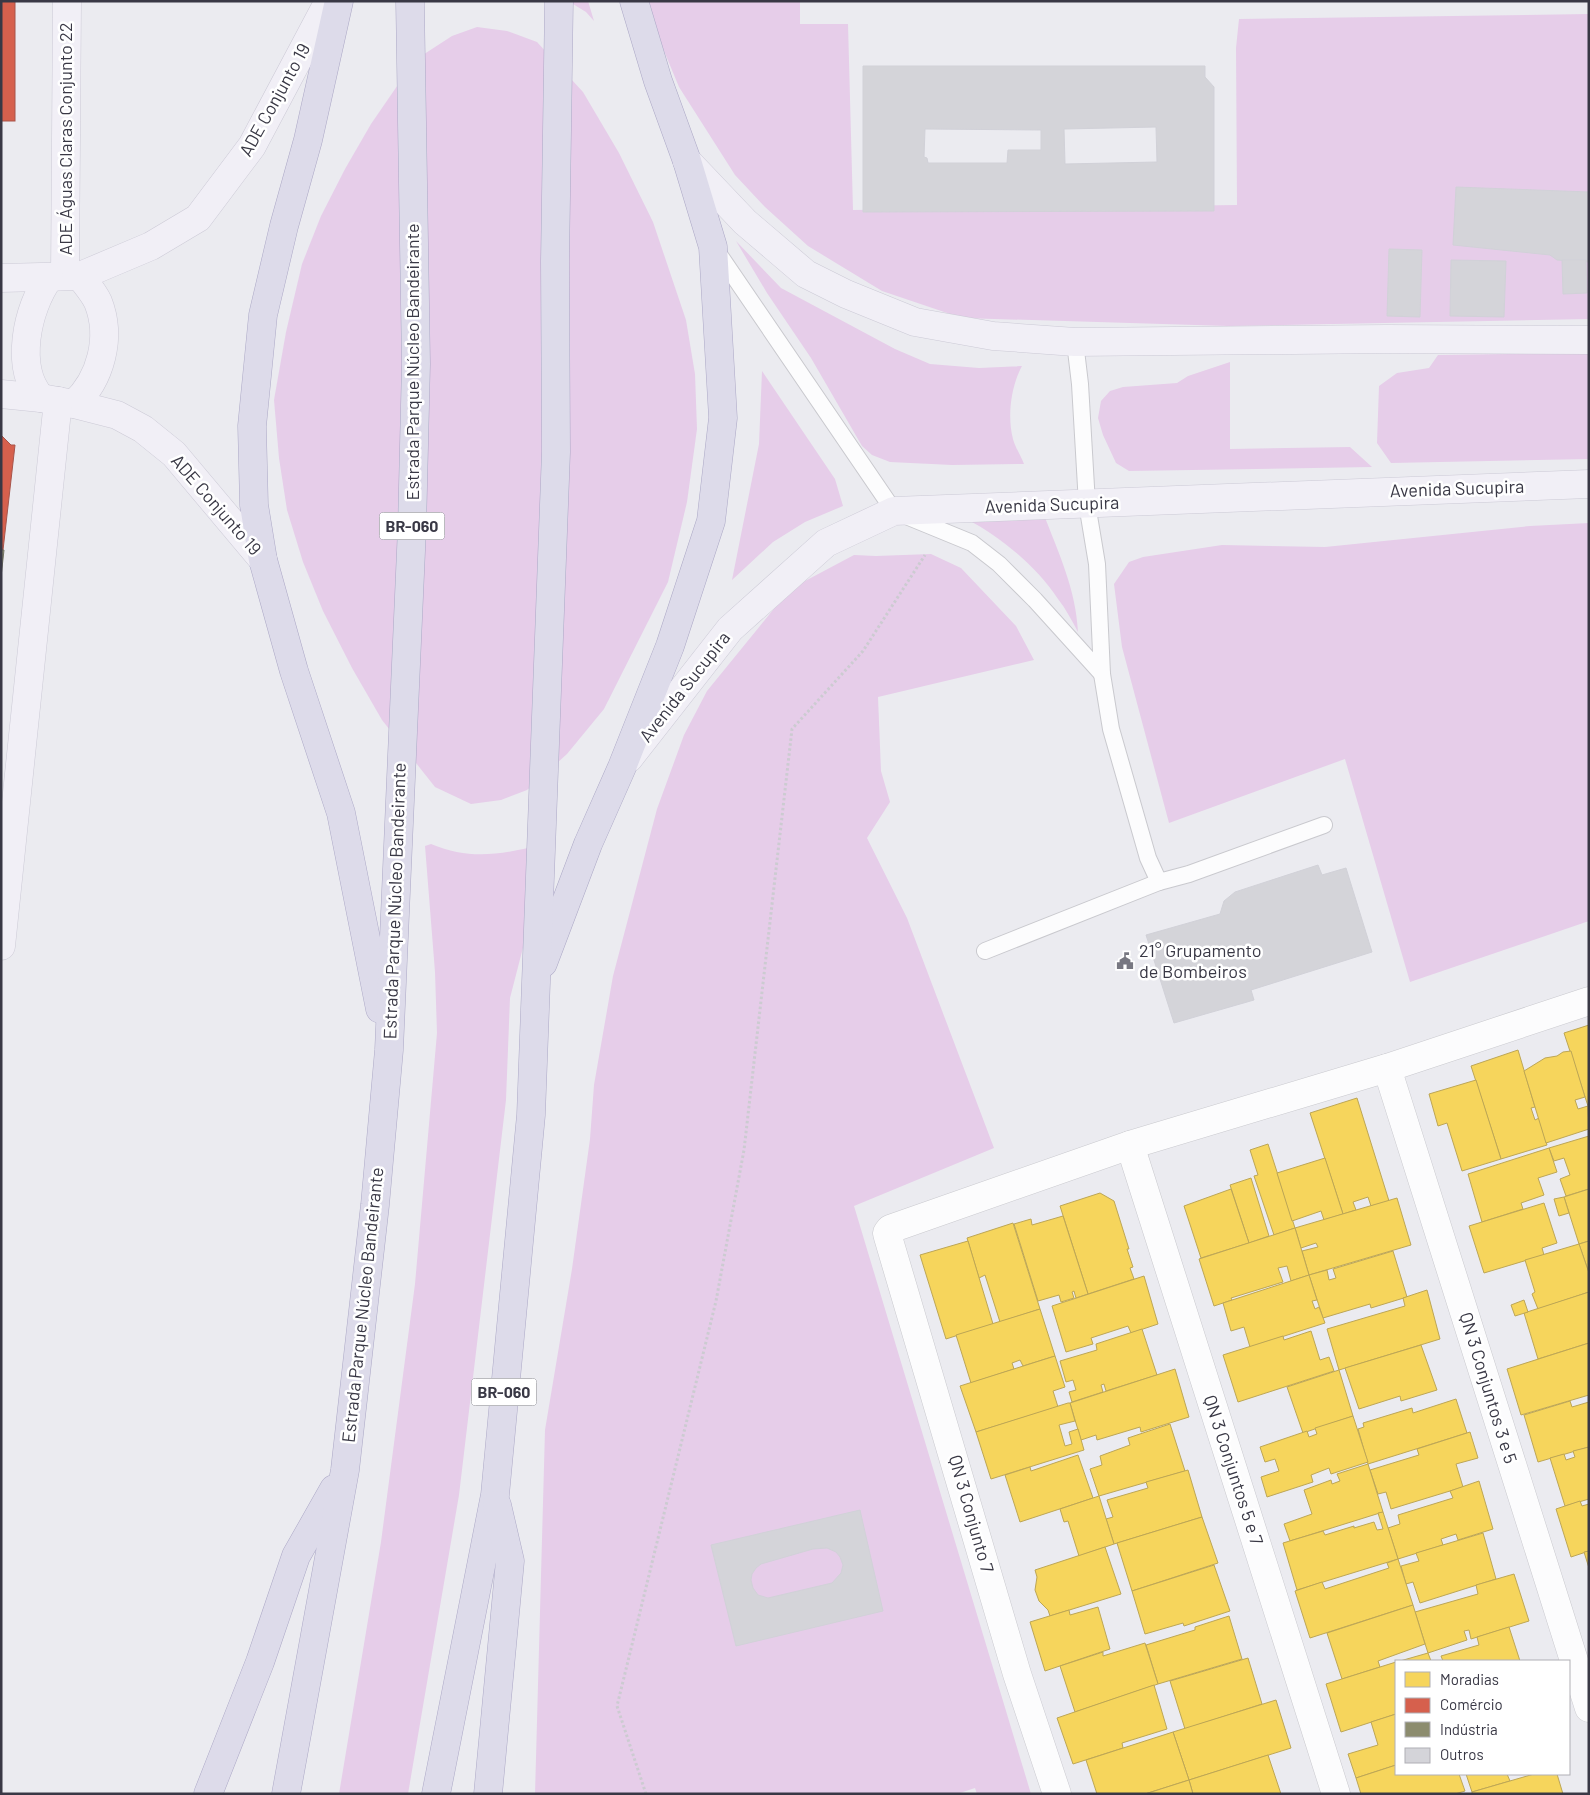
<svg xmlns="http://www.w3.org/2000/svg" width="1590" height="1795" font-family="Barlow,sans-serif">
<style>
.green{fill:#e6cde9}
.homes{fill:#f6d55c;stroke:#bda655}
.shops{fill:#d6604d;stroke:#a7544b}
.industry{fill:#8c8c6e;stroke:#737362}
.building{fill:#d4d4d9;stroke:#d1d1d8;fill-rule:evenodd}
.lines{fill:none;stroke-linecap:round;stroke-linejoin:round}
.lane-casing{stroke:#c9c9ce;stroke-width:18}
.street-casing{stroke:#c9c9ce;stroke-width:29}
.secondary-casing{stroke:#cccad6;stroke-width:29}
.highway-casing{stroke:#aca8c6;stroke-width:29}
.path{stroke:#cccbd1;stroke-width:3;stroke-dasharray:2.5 2.5;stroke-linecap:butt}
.lane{stroke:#fcfcfd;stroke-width:16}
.street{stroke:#fcfcfd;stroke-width:28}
.secondary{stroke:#f1eff6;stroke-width:28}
.highway{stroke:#dddbea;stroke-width:28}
.labels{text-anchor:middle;stroke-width:5;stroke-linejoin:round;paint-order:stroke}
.shield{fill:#fff;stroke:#74747d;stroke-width:1}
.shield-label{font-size:16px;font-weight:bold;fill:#393845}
.street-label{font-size:18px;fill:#393845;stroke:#fff}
.poi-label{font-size:18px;fill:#393845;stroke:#fff;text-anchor:start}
</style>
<rect width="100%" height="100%" fill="#ebebf0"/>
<g class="green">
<path d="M568,1h20l6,20 -8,-9z"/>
<path d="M648,1h152v23h48l5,186 384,-5 -1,-157 3,-29 350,-5v305l-361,7 -266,-8 -80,-27 -74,-45 -43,-39 -30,-32 -56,-88 -22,-53z"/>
<path d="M477,27l30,4 30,11 46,50 36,61 34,69 33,98 9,54 2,55 -10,73 -19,80 -64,127 -37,45 -40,36 -26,10 -30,4 -36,-17 -53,-67 -30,-52 -29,-57 -20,-49 -16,-52 -8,-52 -5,-58 12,-68 16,-68 19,-48 24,-47 26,-45 44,-64 37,-24z"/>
<path d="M736,241l45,47 114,61 35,15 49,4 43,-2c-11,20 -15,50 -9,73 2,8 8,17 11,25l-72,1 -62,-3 -18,-7 -10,-9 -51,-88 -44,-65z"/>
<path d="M1589,353v106l-198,4 -14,-20 2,-57 18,-13 32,-5 9,-13z"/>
<path d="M1230,362v87l120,-2 22,20 -243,4 -13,-8 -13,-28 -5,-17 3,-17 9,-10 13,-4 54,-4 11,-7z"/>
<path d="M762,371l73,108 8,27 -38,16 -32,20 -41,38 27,-136z"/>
<path d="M1044,515c15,39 32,75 34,117 -6,-11 -12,-23 -20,-33 -20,-31 -58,-63 -90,-79z"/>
<path d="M1589,523v398l-179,61 -65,-223 -176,64 -47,-176 -8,-63 15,-22 14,-5 79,-12 103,2 205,-21z"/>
<path d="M931,554l30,14 55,58 18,34 -156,37 3,74 9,31 -23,36 40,80 87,230 -140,58 177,588h-54l-2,-6 -18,6h-422l10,-364 27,-161 18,-130 4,-54 19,-109 44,-167 27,-74 23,-44 83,-102 64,-34 22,1z"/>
<path d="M550,843l-40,155 -4,102 -47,395 -51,299h-69l42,-252 34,-258 22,-251 -2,-61 -10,-126 6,-2c43,18 75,9 119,-1z"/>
</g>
<g class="homes">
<path d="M1589,1025v84l-25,-76z"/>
<path d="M1518,1050l17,57 -4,1 4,12 4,-2 8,27 -46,14 -30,-93z"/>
<path d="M1571,1051l14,46 -10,3 3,9 10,-3 1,23 -43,14 -22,-72 21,-13 12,-2 6,-4z"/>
<path d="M1476,1080l25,79 -39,12 -15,-48 -9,3 -9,-32z"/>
<path d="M1357,1098l32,103 -18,5 -3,-9 -15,5 3,8 -13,4 -33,-101z"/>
<path d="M1589,1136v53l-23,7 -6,-17 10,-4 -6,-17 -10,3 -5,-13z"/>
<path d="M1268,1144l27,84 -21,7 -20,-59 4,-1 -8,-25z"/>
<path d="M1549,1148l8,24 -19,6 6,17 -23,8 2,6 -41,13 -14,-48z"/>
<path d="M1325,1158l18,56 -19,6 -3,-9 -29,10 -15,-48z"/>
<path d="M1251,1178l18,58 -20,7 -19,-58z"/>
<path d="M1231,1189l18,54 -48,15 -17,-52z"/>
<path d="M1589,1189v52l-10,3 -15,-47z"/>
<path d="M1100,1193l14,8 15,48h-2l6,18 -3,1 4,11 -46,15 -28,-88z"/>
<path d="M1564,1197l5,16 -10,3 -5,-17z"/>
<path d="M1397,1198l14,47 -102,30 -7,-24 16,-4 -2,-4 -15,5 -6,-20z"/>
<path d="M1544,1203l13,40 -15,5 2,7 -60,18 -15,-47z"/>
<path d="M1063,1216l25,78 -12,4 -2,-7 -2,1 2,6 -13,4 -2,-7 -21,6 -24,-77 17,-5 1,6z"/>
<path d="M1013,1223l27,86 -40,13 -15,-47 -6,3 -12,-40z"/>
<path d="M1295,1228l14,47 -18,6 -4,-15 -9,2 5,14 -52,16 1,2 -18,6 -15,-47z"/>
<path d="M968,1241l25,83 -47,15 -26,-84z"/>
<path d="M1589,1241v32l-10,-29z"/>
<path d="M1579,1244l10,29v19l-51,17 -6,-15 3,-2 -10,-32z"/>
<path d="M1393,1251l14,46 -36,11 -1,-4 -47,14 -14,-43 18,-5 2,10 7,-2 -3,-9z"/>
<path d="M1309,1275l8,25 -5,1 3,8 4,-2 6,16 -75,24 -6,-20 -13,4 -8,-28z"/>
<path d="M1144,1276l14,48 -27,9 -3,-7 -37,12 2,6 -27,8 -14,-46z"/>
<path d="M1427,1290l13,49 -101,31 -12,-41 78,-23 -2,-8z"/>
<path d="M1589,1292v51l-51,16 -14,-46z"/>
<path d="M1524,1300l4,12 -13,4 -4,-11z"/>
<path d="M1040,1309l15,47 -32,10 -3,-6 -8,3 2,6 -43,14 -15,-48z"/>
<path d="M1142,1329l15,46 -51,16 -2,-7 -3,1 2,7 -31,10 -3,-10 7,-2 -3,-10 -7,2 -6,-21 37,-11 -1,-6z"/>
<path d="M1311,1331l9,29 9,-3 5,14 -96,31 -15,-47 60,-19 1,4z"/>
<path d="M1589,1343v52l-68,20 -14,-46z"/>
<path d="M1421,1345l16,45 -36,11 -1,-5 -41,13 -14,-41z"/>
<path d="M1055,1356l10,31 -12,4 5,16 -82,25 -16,-46z"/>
<path d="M1175,1369l14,48 -48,15 -1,-5 -43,13 -1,-5 -15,5 -11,-37z"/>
<path d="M1339,1370l14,46 -50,17 -16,-46z"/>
<path d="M1456,1399l11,34 -99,31 -10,-35 6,-2 -1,-4 49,-15 1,5z"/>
<path d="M1570,1401l2,6 17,-5v45l-51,15 -14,-47z"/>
<path d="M1068,1403h2l5,18 -16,4 6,21 7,-2 -3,-12 9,-3 6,21 -93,29 -15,-47z"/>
<path d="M1353,1416l15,46 -37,12 -2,-6 -18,7 2,7 -46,15 -6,-20 18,-6 -4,-12 -10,3 -5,-15 47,-16 2,6 8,-3 -2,-6z"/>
<path d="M1170,1424l15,47 -86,25 -9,-27 12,-4 -2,-9 30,-11 -2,-7z"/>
<path d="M1470,1432l8,26 -22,6 7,23 -72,22 -5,-17 -8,2 -8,-24 49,-15 -2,-6z"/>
<path d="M1589,1447v52l-24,7 -15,-48 14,-4 2,6 9,-3 -2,-6z"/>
<path d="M1078,1455l15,43 -73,24 -15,-47 25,-8 1,4z"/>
<path d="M1368,1464l15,48 -93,29 -6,-17 28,-10 -8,-24 27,-10 1,4 8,-3 -3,-7z"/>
<path d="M1188,1470l14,47 -88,27 -8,-25 7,-2 -6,-17 41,-12 -2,-6z"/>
<path d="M1479,1481l14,48 -35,11 -2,-6 -15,5 2,6 -45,14 -10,-31 12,-4 -2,-9 55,-17 -3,-7z"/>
<path d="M1099,1496l15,48 -35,12 -11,-35 -4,1 -4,-13z"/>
<path d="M1580,1501l2,5 7,-2v47l-18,6 -15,-48z"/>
<path d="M1383,1512l15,47 -101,31 -14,-47 40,-12 2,4 29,-9v2l20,-6 3,8 6,-1 -5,-16z"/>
<path d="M1202,1517l16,46 -86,28 -15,-48z"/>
<path d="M1483,1533l13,46 -76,24 -7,-21 -7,2 -5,-18 18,-5 -3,-8z"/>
<path d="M1105,1547l16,47 -71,22 -2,-6 -9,-9 -4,-11 2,-13 -2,-7z"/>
<path d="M1589,1551v17l-5,-16z"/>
<path d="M1398,1559l15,46 -103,33 -15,-47 27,-9 3,7 64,-21 -2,-5z"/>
<path d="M1214,1565l16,46 -46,15 -1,-3 -38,11 -13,-43z"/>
<path d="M1514,1574l15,47 -58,18 -2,-9 -5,1 3,9 -39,13 -13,-41 63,-18 -2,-9z"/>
<path d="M1413,1605l12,39 -47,17 2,6 -38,12 -15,-46z"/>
<path d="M1098,1607l12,42 -65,22 -15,-49 39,-12 1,5z"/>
<path d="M1229,1616l13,43 -84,25 -12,-39 49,-15v-3z"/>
<path d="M1509,1627l11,34h-77l-2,-5 38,-11 -2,-8z"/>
<path d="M1145,1643l13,41 -83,28 -15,-46 43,-14v4z"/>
<path d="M1428,1653l3,8h-31z"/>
<path d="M1248,1658l14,46 -77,25 -15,-48z"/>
<path d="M1396,1662v52l-55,18 -15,-48z"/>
<path d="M1154,1685l13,44 -45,14 1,5 -50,16 -16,-46z"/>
<path d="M1276,1700l15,48 -102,32 -16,-48z"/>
<path d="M1396,1714v51l-40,13 -8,-24 30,-9 -7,-23z"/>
<path d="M1173,1732l16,48 -44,14h-48l-11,-34z"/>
<path d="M1268,1755l13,39h-88l-4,-14z"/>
<path d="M1396,1765v9h63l6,17 -10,3h-94l-5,-16z"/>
<path d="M1466,1774h41l3,7 -38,11z"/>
<path d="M1534,1774h23l6,20h-91v-2z"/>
<path d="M1189,1780l4,14h-48z"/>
</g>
<g class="shops">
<rect x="1" y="1" width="14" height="120"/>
<path d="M1,435l10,10h4l-12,105h-2z"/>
</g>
<path class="industry" d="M1,550h3l-3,27z"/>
<g class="building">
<path d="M863,66h342v11l9,10v124l-351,1zM1156,127l1,35 -92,2 -1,-35zM925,129l116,1v20h-33l-1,13h-79l-1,-5 -3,-1z"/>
<path d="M1456,187l133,5v70l-32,-2 -7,-5 -97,-10z"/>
<path d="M1389,249l33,1 -2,67 -33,-1z"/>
<path d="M1451,260l55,1 -2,56 -54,-1z"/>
<path d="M1562,260h24l1,33 -24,1z"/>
<path d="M1318,865l4,10 24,-7 26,84 -121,38 3,10 -80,23 -28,-88 74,-21 4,-13 11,-9z"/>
<path d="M860,1510l23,101 -147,35 -25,-101zM827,1548l9,4 4,5 3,8 -2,8 -9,10 -64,15 -10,-3 -5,-7 -2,-8 1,-6 4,-6 5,-4 52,-15z"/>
</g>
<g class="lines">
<g class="lane-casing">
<g id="lane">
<path d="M716,250l178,261 78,32 27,21 36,36 67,74"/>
<path d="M1075,342l5,42 7,120 10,60 5,110 9,55 37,129 11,24 30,-8 135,-49"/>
<path d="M985,951l174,-69"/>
</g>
</g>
<g class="street-casing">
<g id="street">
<path d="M1387,1068l202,640"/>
<path d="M1130,1145l206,649"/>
<path d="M1057,1794l-40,-120 -129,-437 -1,-4 3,-4 240,-84 257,-77 202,-67"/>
</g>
</g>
<g class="secondary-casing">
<g id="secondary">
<path d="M687,161l58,61 61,52 40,20 69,28 78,14 82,6 312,-3 202,1"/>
<path d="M65,276l2,-275"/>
<path d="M1,278l79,-2 71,-30 47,-28 54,-72 77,-145"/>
<path d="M1,394l40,4 33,6 43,11 26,14 31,25 89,106"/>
<path d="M41,398c-27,-30 -14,-90 8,-120"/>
<path d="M74,404c27,-25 38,-67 24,-102 -4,-9 -12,-18 -18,-26"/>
<path d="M629,758l101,-129 96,-86 68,-32 695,-27"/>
<path d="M1,946l57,-545"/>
</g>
</g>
<g class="highway-casing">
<g id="highway">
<path d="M339,1l-31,139 -24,86 -21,89 -11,111 2,79 9,55 31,111 47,142 39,196"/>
<path d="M543,963l45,-119 34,-77 48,-121 41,-125 12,-103 -10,-171 -26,-86 -29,-80 -24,-80"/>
<path d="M208,1794l52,-132 36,-106 38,-67"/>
<path d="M286,1794l59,-324 30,-265 14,-155 23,-522 4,-164 -6,-363"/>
<path d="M436,1794l59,-299 36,-380 25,-663 -1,-191 4,-260"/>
<path d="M488,1794l22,-233 -13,-56"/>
</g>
</g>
<path class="path" d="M646,1794l-29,-88 99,-405 28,-151 48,-421 71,-78 62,-96"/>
<use href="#lane" class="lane"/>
<use href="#street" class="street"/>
<use href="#secondary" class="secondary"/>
<use href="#highway" class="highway"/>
</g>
<defs>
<g id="civic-bare" transform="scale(1.35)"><path d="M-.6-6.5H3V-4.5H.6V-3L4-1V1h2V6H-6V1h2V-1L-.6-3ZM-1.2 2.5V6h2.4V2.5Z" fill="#777781" stroke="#fff" stroke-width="2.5" paint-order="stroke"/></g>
</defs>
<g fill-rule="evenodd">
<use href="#civic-bare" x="1125" y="961"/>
</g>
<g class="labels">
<g class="shield">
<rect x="379.5" y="512.5" width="65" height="27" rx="4"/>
<rect x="471.5" y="1378.5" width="65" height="27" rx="4"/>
</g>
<g class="shield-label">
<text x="412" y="532">BR-060</text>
<text x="504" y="1398">BR-060</text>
</g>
<g class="street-label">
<text transform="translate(275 100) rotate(-61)" y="6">ADE Conjunto 19</text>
<text transform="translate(66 139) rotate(-90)" y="6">ADE Águas Claras Conjunto 22</text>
<text transform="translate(413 362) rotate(-90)" y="6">Estrada Parque Núcleo Bandeirante</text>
<text transform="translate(1457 489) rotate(-2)" y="6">Avenida Sucupira</text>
<text transform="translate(216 505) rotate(49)" y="6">ADE Conjunto 19</text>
<text transform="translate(1052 505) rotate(-2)" y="6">Avenida Sucupira</text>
<text transform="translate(685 687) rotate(-52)" y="6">Avenida Sucupira</text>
<text transform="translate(395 901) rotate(-88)" y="6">Estrada Parque Núcleo Bandeirante</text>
<text transform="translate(363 1305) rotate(-84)" y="6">Estrada Parque Núcleo Bandeirante</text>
<text transform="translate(1488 1388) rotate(73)" y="6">QN 3 Conjuntos 3 e 5</text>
<text transform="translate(1233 1470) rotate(72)" y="6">QN 3 Conjuntos 5 e 7</text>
<text transform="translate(971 1514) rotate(74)" y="6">QN 3 Conjunto 7</text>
</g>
<g class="poi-label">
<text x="1139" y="957">21° Grupamento<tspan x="1139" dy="21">de Bombeiros</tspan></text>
</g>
</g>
<rect width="1590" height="1795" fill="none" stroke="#393845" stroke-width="5"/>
<rect x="1395" y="1660" width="175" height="115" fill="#ffffff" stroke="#b0afb5"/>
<rect x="1405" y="1672" width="25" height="15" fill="#f6d55c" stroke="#b0afb5"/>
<text x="1440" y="1685" font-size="15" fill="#393845">Moradias</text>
<rect x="1405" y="1698" width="25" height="15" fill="#d6604d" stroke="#b0afb5"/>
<text x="1440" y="1710" font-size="15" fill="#393845">Comércio</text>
<rect x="1405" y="1722" width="25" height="15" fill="#8c8c6e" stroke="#b0afb5"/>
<text x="1440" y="1735" font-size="15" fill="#393845">Indústria</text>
<rect x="1405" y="1748" width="25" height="15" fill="#d4d4d9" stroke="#b0afb5"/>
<text x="1440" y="1760" font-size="15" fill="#393845">Outros</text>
</svg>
